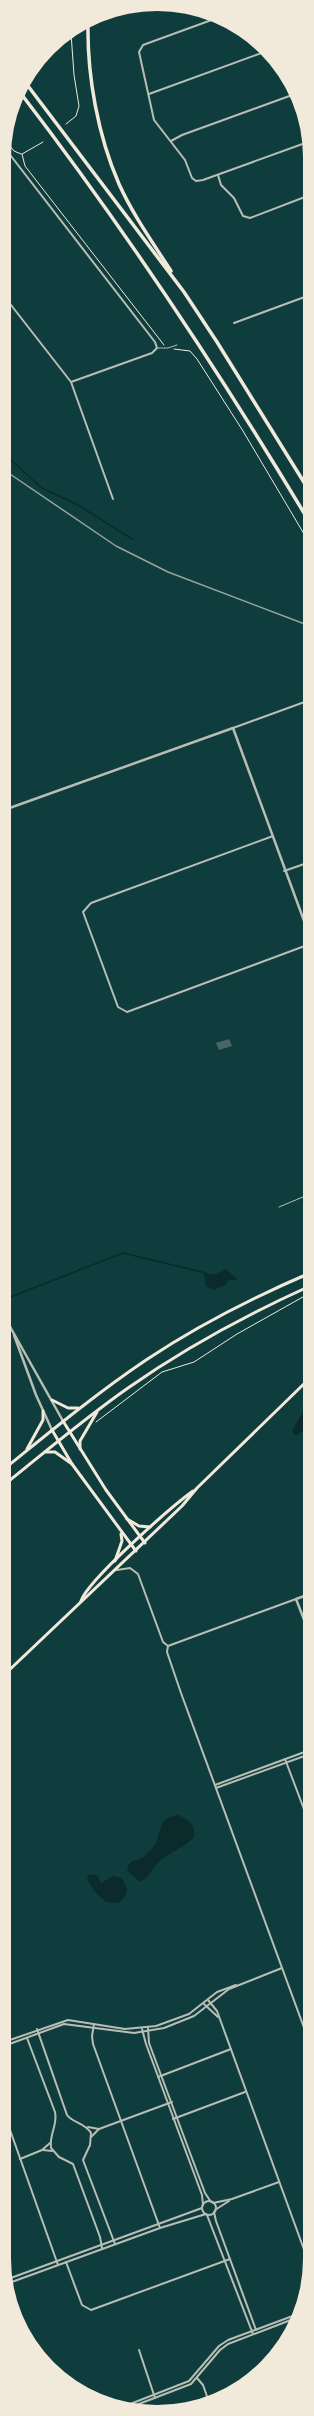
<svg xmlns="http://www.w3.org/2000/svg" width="314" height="2416" font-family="Barlow,sans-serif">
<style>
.water{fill:#0a2a2b}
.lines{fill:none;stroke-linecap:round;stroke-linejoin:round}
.stream{stroke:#0a2a2b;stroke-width:1.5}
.building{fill:#486865}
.path{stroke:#f1e9da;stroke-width:1}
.service{stroke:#b8beb3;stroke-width:1}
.minor{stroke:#b8beb3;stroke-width:2}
.tertiary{stroke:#b8beb3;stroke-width:2.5}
.primary{stroke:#f1e9da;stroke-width:3}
.trunk{stroke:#f1e9da;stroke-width:3}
.motorway{stroke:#f1e9da;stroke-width:3.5}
.rail{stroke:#97a49c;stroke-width:1.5}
</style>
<rect width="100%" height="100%" fill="#0f3d3e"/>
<g class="water">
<path d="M226,1269l12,11h-10l-1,4 -13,6 -8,-4 -2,-11 2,-2 8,2z"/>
<path d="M310,1399v26l-14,11 -4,-5z"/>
<path d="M177,1815c10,3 20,10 17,22 -8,10 -23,14 -33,23 -8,6 -12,20 -22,21l-12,-10 2,-7c3,-4 7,-3 11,-5 4,-2 11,-9 14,-13 8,-12 3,-28 23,-31z"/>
<path d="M89,1874l9,2 3,7 12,-7 9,2 5,11 -2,8 -6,6 -13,-1 -12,-11 -7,-12z"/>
</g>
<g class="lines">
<g class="stream">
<path d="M4,454l38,34 36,17 54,34"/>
<path d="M8,1298l115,-45 83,20"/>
</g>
</g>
<path class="building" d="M229,1039l3,7 -13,4 -3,-7z"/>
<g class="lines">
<g class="path">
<path d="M66,124l10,-8 3,-10 -5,-31 -3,-42"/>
<path d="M6,141l8,10 7,3"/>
<path d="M22,154l3,12 139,179"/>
<path d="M22,154l21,-12"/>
<path d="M174,349l16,2 7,8 46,72 67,113"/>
<path d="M96,1422l66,-50 32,-10 43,-28 73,-41"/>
</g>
<g class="service">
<path d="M157,348h11l9,-3"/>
<path d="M279,1207l31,-13"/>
</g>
<g class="minor">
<path d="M217,18l-74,27 -4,7 15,68 31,40 7,18 4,3 7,-1 105,-38"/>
<path d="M149,94l118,-43"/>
<path d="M171,141l11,-6 113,-41"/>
<path d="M218,175l3,10 13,13 9,18 7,2 60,-23"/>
<path d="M4,296l67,86 81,-29 5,-5 -2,-6 -151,-195"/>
<path d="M234,323l76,-28"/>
<path d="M71,382l42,117"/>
<path d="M233,728l77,-28"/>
<path d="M273,836l-182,67 -8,9 35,95 9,5 183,-68"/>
<path d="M284,871l26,-9"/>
<path d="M117,1570l13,-2 8,6 25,68 5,4"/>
<path d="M168,1646l-1,6 14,41 129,351"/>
<path d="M168,1646l128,-47"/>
<path d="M285,1759l25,66"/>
<path d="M215,1785l95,-35"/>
<path d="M216,1788l94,-34"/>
<path d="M208,2000l9,11 93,255"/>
<path d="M204,2004l14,13"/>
<path d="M94,2024l-2,12 1,8 67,184"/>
<path d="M148,2028l1,15 56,150 6,9"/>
<path d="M37,2029l30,86c6,8 18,8 24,18l-1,12 -7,15 32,84"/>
<path d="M142,2029l4,15 56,151 1,10"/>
<path d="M27,2038l28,74c3,13 -6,22 -4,36l8,9 14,7 27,73 2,11"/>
<path d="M4,2042l64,-22 57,9 31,-3 33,-12 28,-22 19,-7"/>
<path d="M4,2046l60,-22 70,9 30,-5 30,-12 35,-27 53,-21"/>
<path d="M158,2077l73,-28"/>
<path d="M4,2113l54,152"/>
<path d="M173,2119l72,-27"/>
<path d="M88,2127l11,2"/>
<path d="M91,2137l8,-8 73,-27"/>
<path d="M43,2150l9,1"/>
<path d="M20,2159l22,-9 8,-7"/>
<circle cx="209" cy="2208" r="7"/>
<path d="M213,2203l19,-4 47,-17"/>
<path d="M215,2210l14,-9"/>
<path d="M214,2212l2,9 40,109"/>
<path d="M207,2215l46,119"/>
<path d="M66,2262l16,43 9,5 139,-51"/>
<path d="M8,2279l194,-71"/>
<path d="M9,2283l151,-55 46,-14"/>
<path d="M139,2350l16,48"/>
<path d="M197,2378l6,7 6,17"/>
<path d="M125,2406l64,-25 30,-35 9,-6 70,-26"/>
<path d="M131,2407l60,-23 29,-34 8,-6 68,-26"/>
</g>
<g class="tertiary">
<path d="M4,810l229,-82 77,209"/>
<path d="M4,1316l59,105"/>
<path d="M14,1335l22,60 16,35"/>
<path d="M310,1635l-14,-36 14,-5"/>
</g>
<g class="primary">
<path d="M63,1421l43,69 39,53"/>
<path d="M52,1430l20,34 64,87"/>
<path d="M127,1519l12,7 11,1"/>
<path d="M115,1561l7,-20 -1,-7"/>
<path d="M81,1601c7,-21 90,-94 112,-110"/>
<path d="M4,1675l178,-169 15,-18 113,-110"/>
</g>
<g class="trunk">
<path d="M52,1400l16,8h10"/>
<path d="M27,1449l16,-29v-9"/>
<path d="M80,1449v-8l17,-29"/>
<path d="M46,1452h9l17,12"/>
<path d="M4,1469c47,-38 93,-76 142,-109 51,-34 108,-63 164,-87"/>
<path d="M4,1485c41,-33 81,-67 124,-97 57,-40 118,-73 182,-102"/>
</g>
<g class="motorway">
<path d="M88,23c-1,53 10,113 31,161 14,31 34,59 52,87"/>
<path d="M25,82l159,210 33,50 93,150"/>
<path d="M19,91c106,138 202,283 291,432"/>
</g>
<path class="rail" d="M4,470l112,76 52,26 142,54"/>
</g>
<path d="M0 0H314V2416H0ZM157 11H157A146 146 0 0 1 303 157V2259A146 146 0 0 1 157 2405H157A146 146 0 0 1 11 2259V157A146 146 0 0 1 157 11Z" fill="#f1e9da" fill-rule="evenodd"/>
</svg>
